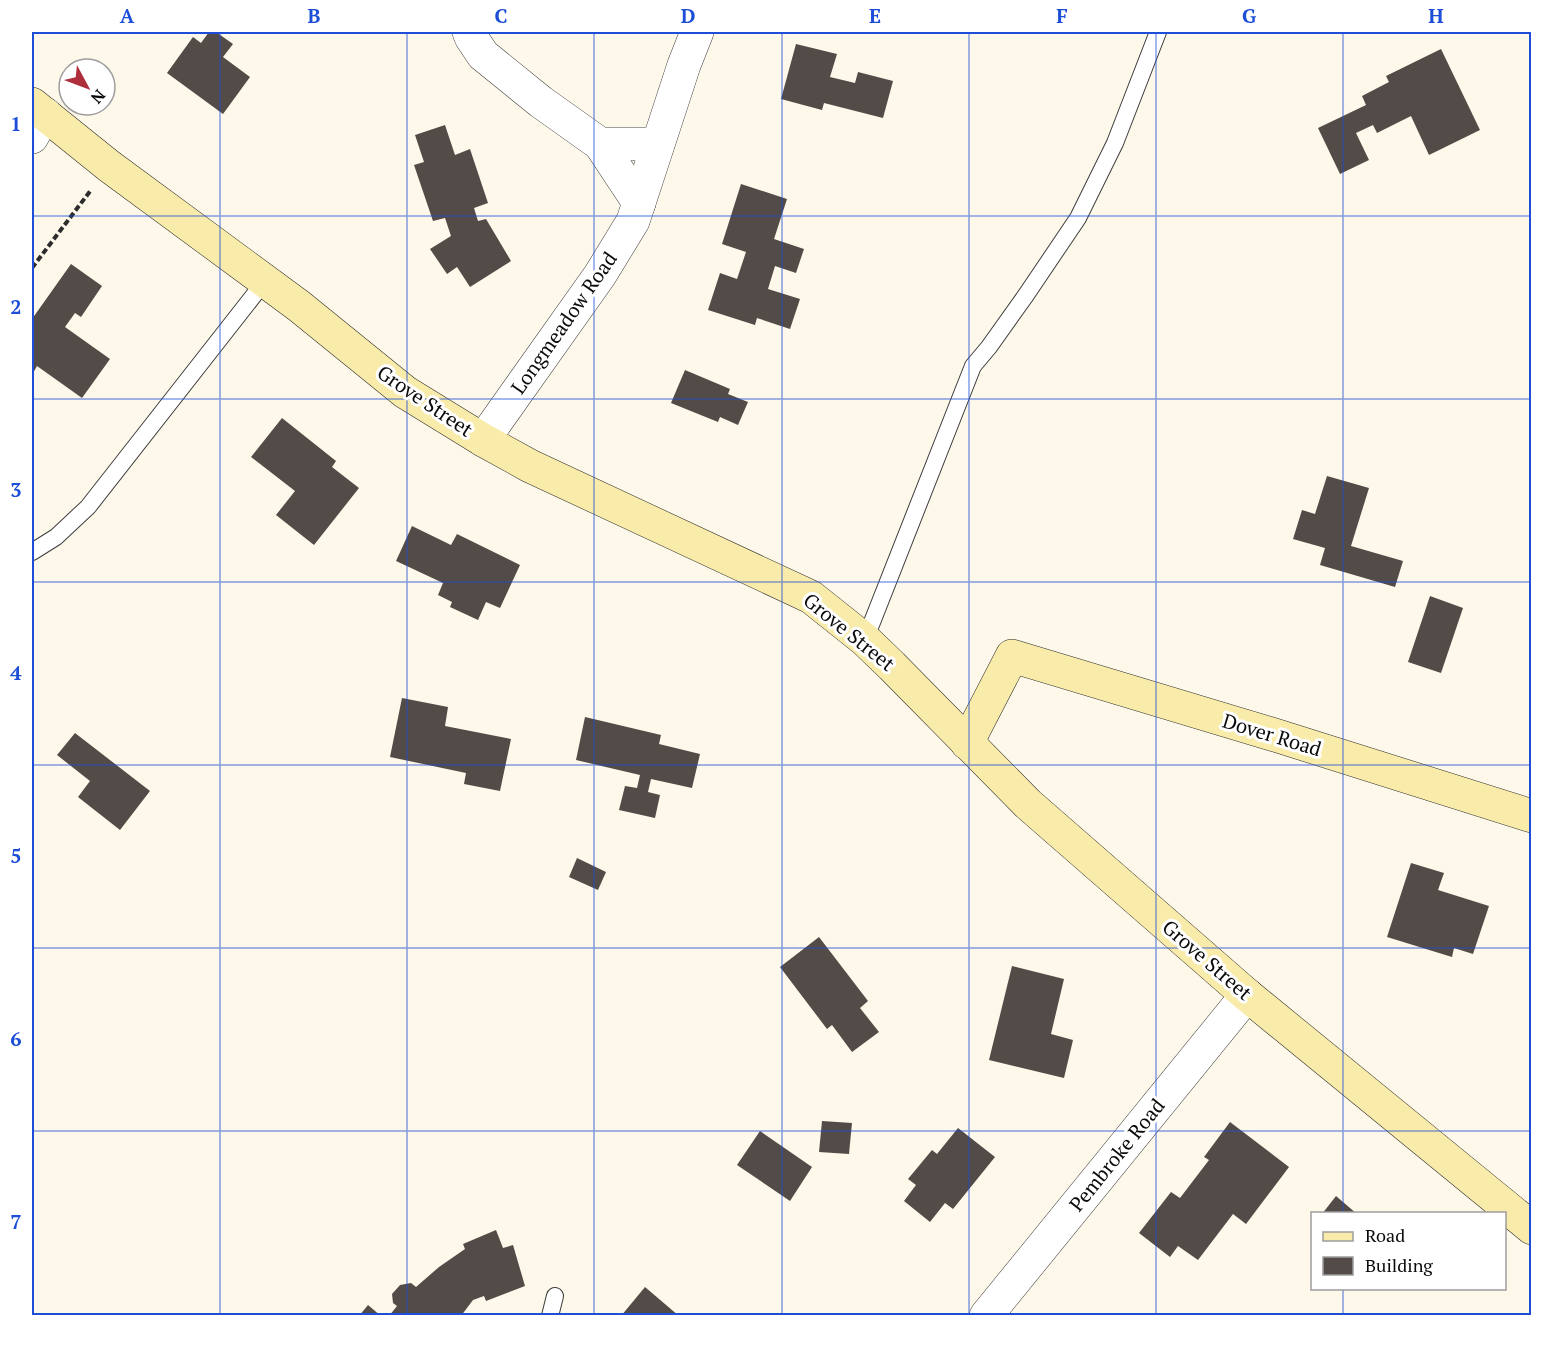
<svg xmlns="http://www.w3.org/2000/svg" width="1563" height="1347" font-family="'PT Serif',serif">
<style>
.building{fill:#524b48}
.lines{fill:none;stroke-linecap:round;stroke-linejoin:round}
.lane-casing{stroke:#3d3d3d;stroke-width:18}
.street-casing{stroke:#3d3d3d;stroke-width:34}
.secondary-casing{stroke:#2c2c2c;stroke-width:34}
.path{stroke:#2c2c2c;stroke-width:4;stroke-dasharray:6 3;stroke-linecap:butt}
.lane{stroke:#fff;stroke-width:16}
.street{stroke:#fff;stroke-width:33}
.secondary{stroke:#f9eba9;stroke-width:33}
.grid{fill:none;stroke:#1d4ed8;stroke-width:1.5;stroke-opacity:0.55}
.labels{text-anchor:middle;stroke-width:6;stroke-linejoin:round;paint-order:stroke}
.street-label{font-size:20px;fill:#0a0a0a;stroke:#fff}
.neatline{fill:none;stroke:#1d4ed8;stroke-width:2}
.grid-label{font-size:20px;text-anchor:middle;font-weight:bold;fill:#1d4ed8}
</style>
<rect width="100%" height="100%" fill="#fdf8e9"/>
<g class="building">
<path d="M209,32h7l17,12 -10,13 27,20 -27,37 -56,-41 26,-36 8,6z"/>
<path d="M796,44l41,10 -7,23 25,6 3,-11 35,9 -10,37 -59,-15 -2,7 -41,-11z"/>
<path d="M1441,49l39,81 -51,25 -18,-39 -34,17 -4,-8 -17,8 13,27 -29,14 -22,-46 48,-23 -4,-9 27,-14 -3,-6z"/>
<path d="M445,125l10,30 15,-6 18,54 -14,5 4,13 8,-2 25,42 -41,26 -13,-20 -10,7 -17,-25 21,-13 -6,-18 -12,3 -19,-56 10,-3 -9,-27z"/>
<path d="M741,184l46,15 -13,40 30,10 -8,24 -21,-7 -7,23 32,10 -10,30 -33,-11 -2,7 -47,-15 12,-37 17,6 9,-27 -24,-8z"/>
<path d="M71,264l31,22 -21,31 -6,-4 -10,14 45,32 -28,39 -45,-32 -5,9v-56z"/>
<path d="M685,370l45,19 -2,5 20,8 -10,23 -18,-8 -2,5 -47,-19z"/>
<path d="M282,418l54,43 -4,6 27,21 -45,57 -38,-30 19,-24 -44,-34z"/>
<path d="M1327,476l42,12 -18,58 52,15 -8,26 -75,-22 5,-17 -32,-9 9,-29 13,4z"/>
<path d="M412,526l39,19 6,-11 63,31 -20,43 -14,-6 -8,18 -28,-13 2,-5 -14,-7 5,-12 -47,-22z"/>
<path d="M1430,596l33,12 -22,65 -33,-11z"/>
<path d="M402,698l46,9 -3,19 66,13 -11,52 -36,-7 2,-11 -76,-16z"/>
<path d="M585,717l76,18 -2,9 41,10 -8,34 -41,-9 -3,13 12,3 -5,23 -36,-8 6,-24 12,2 3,-13 -64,-15z"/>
<path d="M75,733l75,58 -30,39 -42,-33 12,-16 -33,-26z"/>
<path d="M577,858l29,14 -8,18 -29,-13z"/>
<path d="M1411,863l33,10 -6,17 51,16 -16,48 -19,-6 -2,9 -65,-20z"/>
<path d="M819,937l49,64 -8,7 19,24 -27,20 -20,-27 -5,4 -47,-62z"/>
<path d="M1012,966l52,13 -13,55 22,6 -9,38 -75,-18z"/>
<path d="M822,1121l30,2 -3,31 -30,-2z"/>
<path d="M1230,1122l59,45 -43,57 -13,-10 -35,46 -20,-14 -8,11 -31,-24 32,-41 9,6 29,-38 -5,-3z"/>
<path d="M958,1128l37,29 -42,52 -8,-6 -15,19 -26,-21 12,-16 -8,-6 24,-29 5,4z"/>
<path d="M760,1131l52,36 -22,34 -53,-36z"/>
<path d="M1336,1196l21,18h-35z"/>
<path d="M496,1230l7,18 10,-3 12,41 -39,15 -2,-5 -11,4 -12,16h-72l8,-10 -4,-3 -1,-9 8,-9 11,-2 5,4 23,-20 26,-18 -2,-5z"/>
<path d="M645,1287l34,29h-58z"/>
<path d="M368,1305l13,11h-22z"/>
</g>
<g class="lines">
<g class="lane-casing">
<g id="lane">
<path d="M32,552l24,-15 32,-30 177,-226"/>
<path d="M865,640l108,-274 16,-19 37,-52 52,-77 37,-75 43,-111"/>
<path d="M550,1316l5,-20"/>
</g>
</g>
<g class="street-casing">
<g id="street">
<path d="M469,32l2,5 12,18 58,47 59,42h58"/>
<path d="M32,137l13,-23"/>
<path d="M600,144l39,59"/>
<path d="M483,440l117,-165 33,-54 51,-156 13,-33"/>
<path d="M986,1316l261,-321"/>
</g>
</g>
<g class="secondary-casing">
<g id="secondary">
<path d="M32,104l77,62 190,140 106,86 78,48 47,26 281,131 54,43 27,26 136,138 219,191 285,233"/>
<path d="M967,743l45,-87 266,80 254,80"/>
</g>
</g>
<path class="path" d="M32,268l59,-78"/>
<use href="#lane" class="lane"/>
<use href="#street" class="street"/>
<use href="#secondary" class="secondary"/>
</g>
<path class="grid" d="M220,32v1284M407,32v1284M594,32v1284M782,32v1284M969,32v1284M1156,32v1284M1343,32v1182M32,216h1500M32,399h1500M32,582h1500M32,765h1500M32,948h1500M32,1131h1500M1343,1288v28"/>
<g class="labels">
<g class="street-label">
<text transform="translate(564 323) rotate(-55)" y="7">Longmeadow Road</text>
<text transform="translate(425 401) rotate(34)" y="7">Grove Street</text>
<text transform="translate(849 632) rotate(39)" y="7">Grove Street</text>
<text transform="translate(1272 735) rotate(17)" y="7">Dover Road</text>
<text transform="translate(1207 960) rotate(41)" y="7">Grove Street</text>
<text transform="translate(1117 1155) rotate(-51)" y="7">Pembroke Road</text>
</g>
</g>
<rect width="1563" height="1347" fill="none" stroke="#ffffff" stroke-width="66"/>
<rect x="1311" y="1212" width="195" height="78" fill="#ffffff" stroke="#9d9d9d" stroke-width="1.5"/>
<rect x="1323" y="1232" width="30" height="9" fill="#f9eba9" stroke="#9d9d9d" stroke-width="1.5"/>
<text x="1365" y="1242" font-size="18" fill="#0a0a0a">Road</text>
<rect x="1323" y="1257" width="30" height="18" fill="#524b48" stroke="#9d9d9d" stroke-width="1.5"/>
<text x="1365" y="1272" font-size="18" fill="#0a0a0a">Building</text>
<g transform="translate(87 87) rotate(131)"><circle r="28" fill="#ffffff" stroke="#9d9d9d" stroke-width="1.5"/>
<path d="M0-4.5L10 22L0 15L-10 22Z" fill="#af2e3c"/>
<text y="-9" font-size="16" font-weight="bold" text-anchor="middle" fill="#0a0a0a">N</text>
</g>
<rect x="33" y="33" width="1497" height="1281" class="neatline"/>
<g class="grid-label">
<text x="127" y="23">A</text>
<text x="314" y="23">B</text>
<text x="501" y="23">C</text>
<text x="688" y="23">D</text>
<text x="875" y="23">E</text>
<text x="1062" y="23">F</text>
<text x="1249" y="23">G</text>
<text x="1436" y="23">H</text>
<text x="16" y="131">1</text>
<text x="16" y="314">2</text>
<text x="16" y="497">3</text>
<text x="16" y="680">4</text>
<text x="16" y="863">5</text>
<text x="16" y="1046">6</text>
<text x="16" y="1229">7</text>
</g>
</svg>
